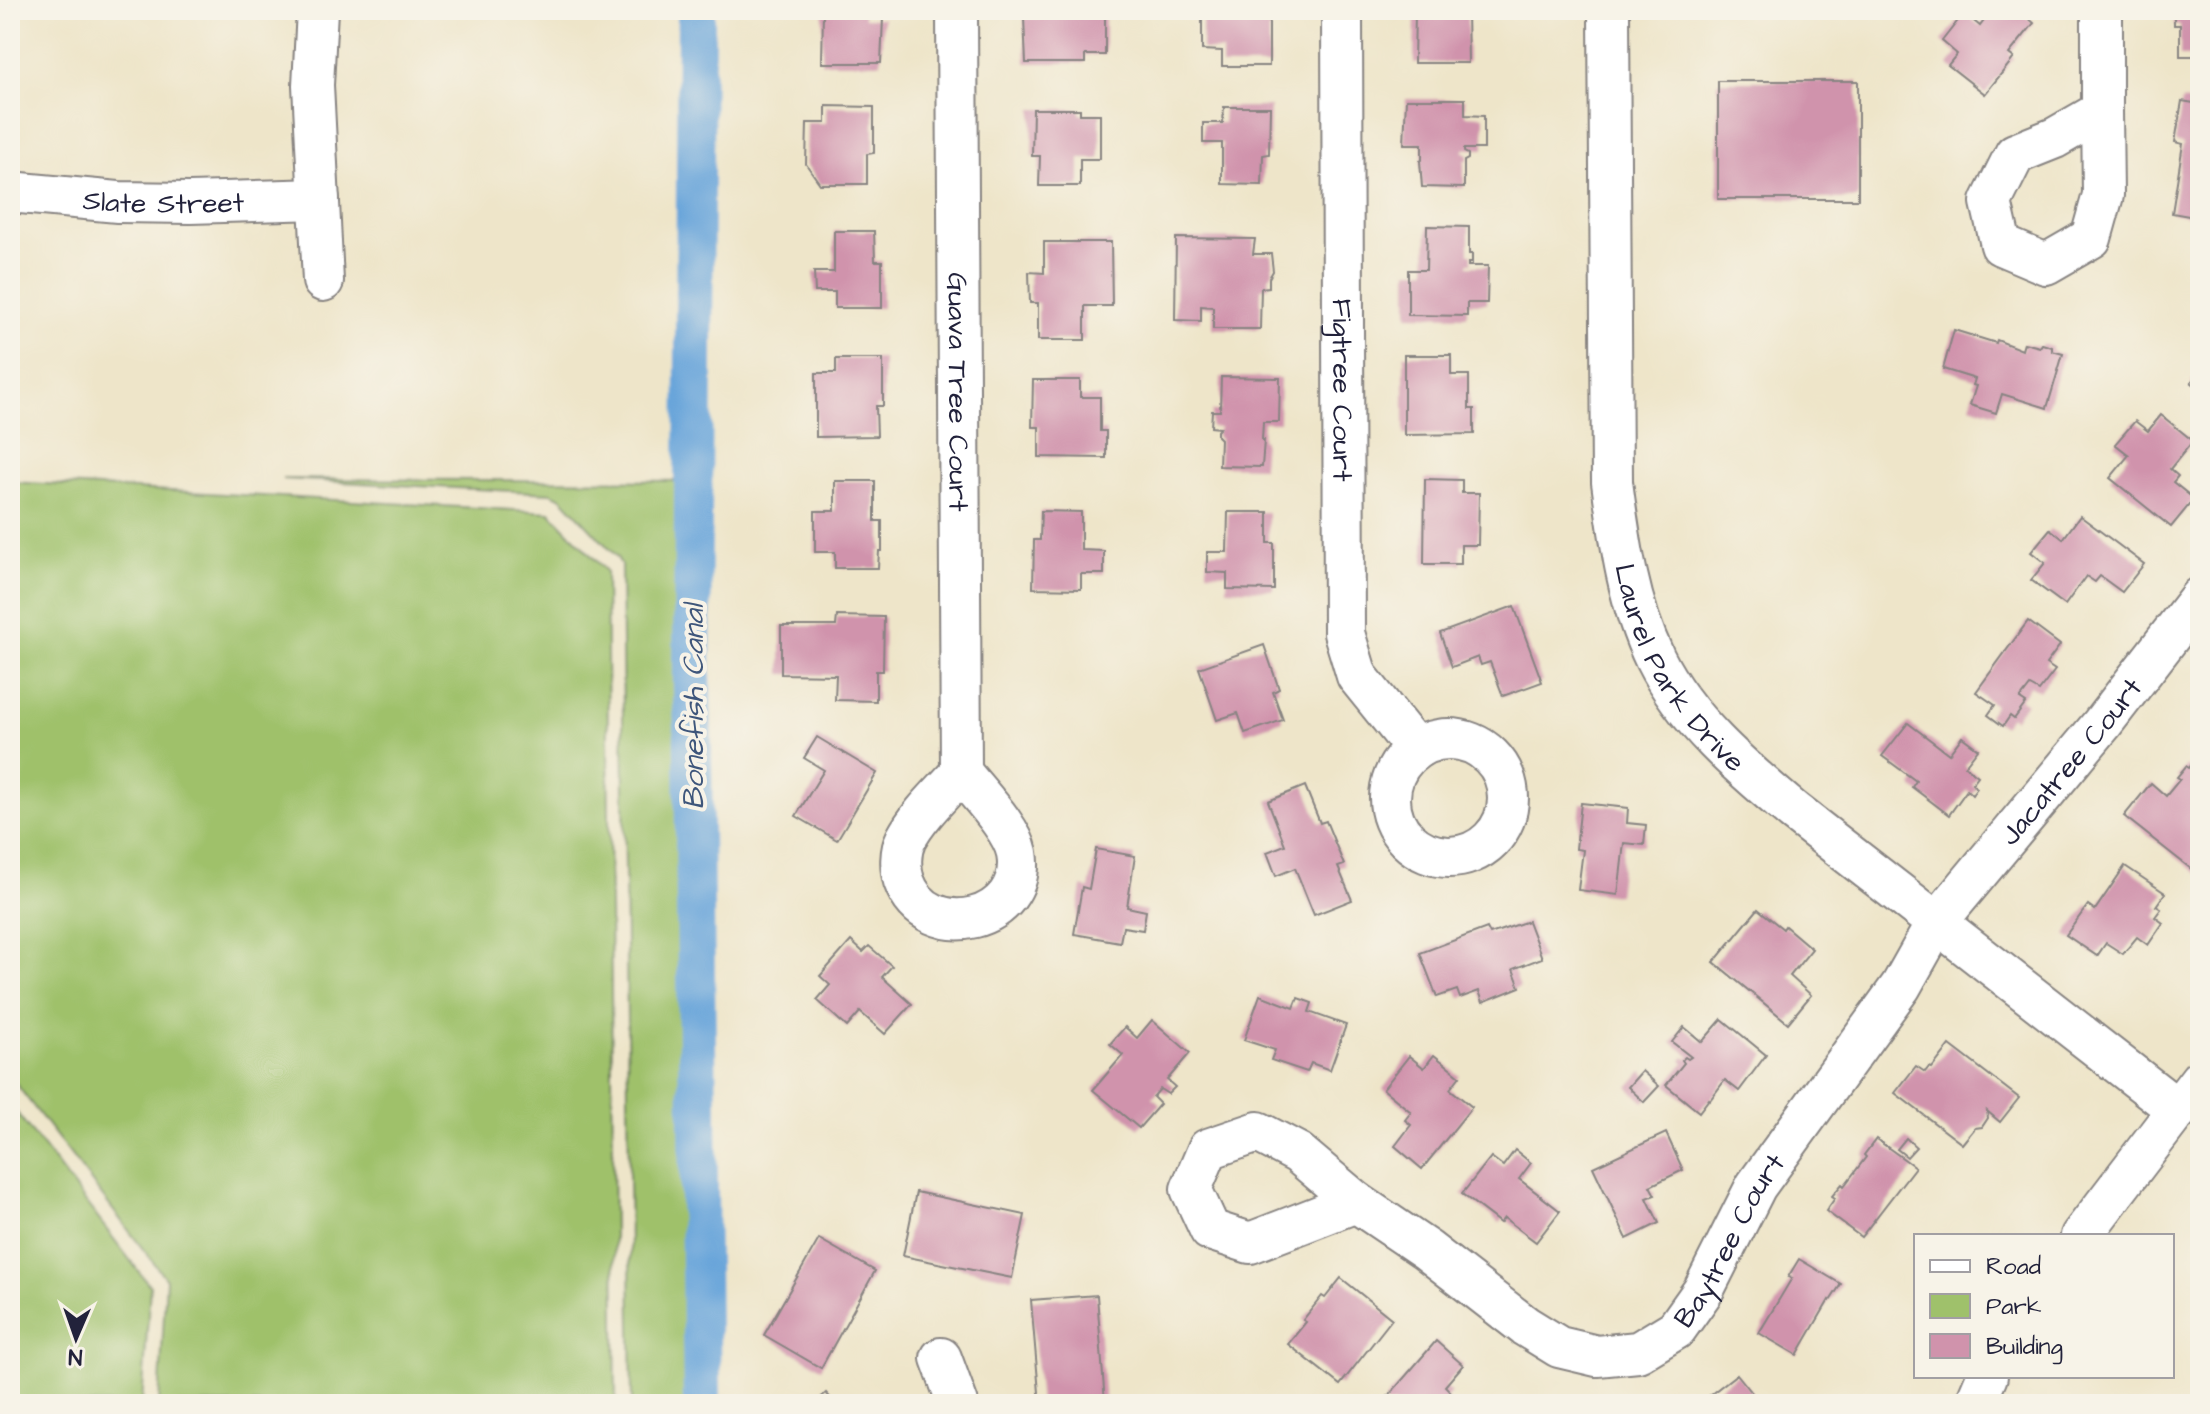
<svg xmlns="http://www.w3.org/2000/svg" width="2210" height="1414" font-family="'Architects Daughter',sans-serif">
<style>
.green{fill:#9fc16b;stroke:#607253;stroke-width:2}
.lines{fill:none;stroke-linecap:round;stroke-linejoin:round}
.canal{stroke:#69a5da;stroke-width:38}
.building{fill:#d093ac}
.street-casing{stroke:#888482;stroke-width:44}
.street{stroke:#fff;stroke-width:40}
.labels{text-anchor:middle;stroke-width:8;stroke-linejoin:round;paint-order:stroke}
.street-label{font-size:28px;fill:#22223b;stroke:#f7f3e8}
.water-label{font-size:30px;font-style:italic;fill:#3e567b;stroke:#f7f3e8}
</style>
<rect width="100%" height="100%" fill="#f7f3e8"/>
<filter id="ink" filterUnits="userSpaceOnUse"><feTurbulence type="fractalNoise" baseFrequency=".0125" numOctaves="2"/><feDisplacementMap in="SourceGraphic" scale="16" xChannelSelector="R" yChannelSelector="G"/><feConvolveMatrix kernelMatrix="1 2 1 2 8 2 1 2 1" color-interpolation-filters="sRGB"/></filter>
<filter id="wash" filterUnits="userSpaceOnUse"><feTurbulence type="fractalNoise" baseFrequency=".006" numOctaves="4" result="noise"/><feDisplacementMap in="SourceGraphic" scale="32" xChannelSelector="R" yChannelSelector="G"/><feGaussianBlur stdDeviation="1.8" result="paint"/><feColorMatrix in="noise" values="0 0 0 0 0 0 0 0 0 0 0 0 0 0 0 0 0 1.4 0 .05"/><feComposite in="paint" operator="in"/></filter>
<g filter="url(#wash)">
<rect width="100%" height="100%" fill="#eee5c9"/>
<g class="green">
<path d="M282,479l413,2 3,520 -2,403h-64l-11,-839 -4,-8 -55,-59 -11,-5z"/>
<path d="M10,482l540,30 56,59 10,833h-457l7,-125 -156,-203z"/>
<path d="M10,1104l140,182 -8,118h-132z"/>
</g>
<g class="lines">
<path class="canal" d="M696,10l-4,674 10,720"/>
</g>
<g id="blocks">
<g class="building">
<path d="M820,10h44v8h19l-2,45h-59l1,-51z"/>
<path d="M1043,10h62v45h-20v8h-59l-2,-45h19z"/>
<path d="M1222,10h41v9h6v47h-47v-15l-20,-1v-33h20z"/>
<path d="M1423,10h44l1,53h-54l1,-51h8z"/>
<path d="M1992,10h27l15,13 -25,31 5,4 -29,36 -37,-29 9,-11 -15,-13 22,-28 16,13z"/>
<path d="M2174,10h26v46h-20v-31h-6z"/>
<rect x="1718" y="81" width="140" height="118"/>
<path d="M1406,99h59v16l19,1v33h-20v3l4,2v5l-4,2v27l-42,-1 -2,-26 2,-1v-16h-18z"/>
<path d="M2182,101l18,3v114l-28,-5 11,-69 -8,-2z"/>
<path d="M826,106l48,1v46l-7,1v30h-47l-14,-20 1,-41h19z"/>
<path d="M1224,107h46l-1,47 -6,1 -1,30 -40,-1v-41h-19v-20h20z"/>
<path d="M1033,109h47v5h20v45h-20v27h-41l1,-30h-8z"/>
<path d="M1427,226l42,1v27h3v9h-4v3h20l-1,37h-20v13l-59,-1v-45h18z"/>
<path d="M834,231h40l1,30h7v47h-47v-16h-20l-1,-20h20z"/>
<path d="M1176,238l79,1 -2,15h18l2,17 -4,7v9l-8,1 -1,41h-47v-22l-12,-1v15l-26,-1z"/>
<path d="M1044,242h67l1,64h-27v34h-47v-37h-8l-1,-31 15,1z"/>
<path d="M1954,330l42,13 1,-3 25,10 2,-7 16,4 2,-3 10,3v4l11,3 -16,54 -45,-14 -6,19 -26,-8 6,-19 -3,-1 2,-6 -32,-10z"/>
<path d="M1404,355h47v20h18v34h5v25l-70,1z"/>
<path d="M836,359h47v47h-7l1,30 -61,1v-64h20z"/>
<path d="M2200,371v18l-9,-7z"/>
<path d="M1221,377l59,1 -1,44h-16l-1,18h2l-2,27 -43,-1 1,-27 -3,-3v-5l3,-3 -9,-1 1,-16h8z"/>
<path d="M1033,380h47v17h20v34h6v27l-67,-1v-30h-7z"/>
<path d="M2161,415l32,26 -23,28 8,7 -5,6 21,17 -23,28 -61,-49 19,-23 -14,-11 20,-23 13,10z"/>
<path d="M1425,479l37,1v13h17l-1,52h-17v19h-37z"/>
<path d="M835,481h40v40h7v30h-3l-1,17h-43v-16h-20v-41h20z"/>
<path d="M1041,511l40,1v38l23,1v23h-23v15l-48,-1 1,-48h6z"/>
<path d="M1228,512h40v31h6v47l-47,-1v-16l-20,-1v-20h20z"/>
<path d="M2080,516l64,48 -22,28 -22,-16 -5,6 -9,-6 -21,29 -34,-25 14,-17 -14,-11 19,-23 13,10z"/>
<path d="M1514,606l28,76 -39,14 -13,-34 -9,3 -3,-8 -26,10 -12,-34z"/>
<path d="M837,616l47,1 -1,54h-7v30l-41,-1 1,-25 -55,-1v-48h55z"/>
<path d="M2028,621l32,24 -14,19 9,6 -16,21 -9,-5 -10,13 6,4 -12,16 -4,-3 -7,10 -15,-11 7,-10 -19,-13z"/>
<path d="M1264,645l15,44 -6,3 10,28 -38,13 -7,-20 -21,7 -18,-52z"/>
<path d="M1908,723l41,31 13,-17 16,12 -13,17 13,10 -6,8 5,4 -5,7 -5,-5 -18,25 -37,-28 4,-6 -34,-25z"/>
<path d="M817,737l60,36 -40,67 -41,-24 28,-46 -20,-12z"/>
<path d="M2200,754v122l-76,-60 27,-33 15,13 14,-17 -3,-2 9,-11 3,2z"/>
<path d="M1305,786l15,37 6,-2 18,44 -6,2 14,33 -38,15 -19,-47 -19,8 -9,-24 18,-7 -17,-44z"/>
<path d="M1581,803l47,5 -1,15 19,2 -2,20 -20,-2 -6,52 -40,-5 5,-40 -7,-1z"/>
<path d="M1096,849l39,7 -8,51 19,4 -3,19 -20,-3 -3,15 -46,-8 8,-47 7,2z"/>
<path d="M2125,866l40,27 -9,13 5,3 -6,8 8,6 -15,22 -11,-8 -14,17 -17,-11 -9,13 -31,-21 22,-30 7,5z"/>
<path d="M1758,909l25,20 2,-3 27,23 -22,27 21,19 -23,28 -74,-61z"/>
<path d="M1528,921l14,37 -29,11 7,18 -37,15 -4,-11 -19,7 -3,-8 -20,7 -17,-44 67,-25 3,6z"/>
<path d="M851,941l12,11 6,-6 23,20 -10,11 30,27 -27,30 -25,-22 -13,15 -30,-27 13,-15 -10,-9z"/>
<path d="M1260,995l34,13 4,-10 14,5 -3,9 37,13 -16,45 -19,-7 -4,9 -36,-12 4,-10 -31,-10z"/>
<path d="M1722,1019l44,36 -27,36 -14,-11 -15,20 -1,-1 -10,13 -33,-27 18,-22 -2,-3 3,-3 3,2 3,-2 -19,-15 12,-15 18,15z"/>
<path d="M1152,1020l38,33 -23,27 8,7 -7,7 -8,-5 -7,8 7,7 -21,24 -46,-38 30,-35 -13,-11 15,-17 12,11z"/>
<path d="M1950,1045l69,53 -19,24 -13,-11 1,7 -6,9 -7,1 -13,16 -67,-51 21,-27 9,6 4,-5 3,1z"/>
<path d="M1434,1055l26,21 -10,13 22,18 -50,62 -27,-23 16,-21 -6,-5 6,-8 -28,-23 26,-33 15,12z"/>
<path d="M1642,1071l17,15 -15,16 -16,-15z"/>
<path d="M1666,1133l17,37 -33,16 5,9 -8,3 12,25 -32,16 -34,-72z"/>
<path d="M1906,1138l10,9 -9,10 -10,-8z"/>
<path d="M1876,1139l39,28 -54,70 -35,-26 9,-13 -3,-2 10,-12 2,2 22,-29 -2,-2z"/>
<path d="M1515,1150l16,13 -12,16 41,32 -24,31 -32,-24 -4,5 -38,-29 29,-37 12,9z"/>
<path d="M916,1192l109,23 -13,63 -109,-22z"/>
<path d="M819,1239l56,32 -54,97 -57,-33z"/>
<path d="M1799,1259l42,25 -11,17 -1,-1 -32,55 -38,-22 33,-55 -4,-1z"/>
<path d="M1341,1278l51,41 -52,66 -52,-41 18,-22 -3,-2 19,-24 3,2z"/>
<path d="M1097,1295l8,109h-65l-9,-104z"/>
<path d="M1436,1341l27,24 -18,21 6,6 -6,7 6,5h-64l-3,-3z"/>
<path d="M1737,1374l24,30h-55l7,-5 -3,-4z"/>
<path d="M826,1393l10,11h-22z"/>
</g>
</g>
</g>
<g filter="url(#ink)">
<use href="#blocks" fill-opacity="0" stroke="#888482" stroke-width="2"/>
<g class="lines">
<g class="street-casing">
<g id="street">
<path d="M317,10l-4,75 10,196"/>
<path id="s1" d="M957,10l4,762"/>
<path id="s2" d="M1342,10l2,623 13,43 59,73"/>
<path id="s3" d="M1609,10l3,472c8,60 16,121 43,177 30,61 87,109 138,152l385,299"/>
<path d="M2102,111l1,84 -12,43 -45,26 -45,-19 -10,-43 24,-48 40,-16z"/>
<path d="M2102,111v-101"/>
<path id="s4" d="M10,192l108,10 72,1 129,-4"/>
<circle cx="1449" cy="798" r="59"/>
<path d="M961,772c17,22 51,56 56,81 12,68 -89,94 -113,28 -4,-13 -4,-30 2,-42 13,-25 37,-46 55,-67z"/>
<path d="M1258,1132l40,21 58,49 -106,41 -40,-13 -19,-41 17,-40z"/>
<path id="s5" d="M1356,1202l71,48 98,76 34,21 38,9 41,-4 38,-23 27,-38 53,-105 145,-200 36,-64 165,-198 98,-127"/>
<path d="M2081,1236l119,-156"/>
<path d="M941,1358l17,46"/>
<path d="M1975,1404l12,-28"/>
</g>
</g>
<use href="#street" class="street"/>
</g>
</g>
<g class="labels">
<g class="street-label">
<text dy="10" stroke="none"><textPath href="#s4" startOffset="154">Slate Street</textPath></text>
<text dy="10" stroke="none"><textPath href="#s1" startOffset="382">Guava Tree Court</textPath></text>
<text dy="10" stroke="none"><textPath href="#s2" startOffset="380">Figtree Court</textPath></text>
<text dy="10" stroke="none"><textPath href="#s3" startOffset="674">Laurel Park Drive</textPath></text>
<text dy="10" stroke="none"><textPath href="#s5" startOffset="1068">Jacatree Court</textPath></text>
<text dy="10" stroke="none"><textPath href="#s5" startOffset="478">Baytree Court</textPath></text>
</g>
<g class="water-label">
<text transform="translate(693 707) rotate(-90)" y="10">Bonefish Canal</text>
</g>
</g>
<rect width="2210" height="1414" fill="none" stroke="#f7f3e8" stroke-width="40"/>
<rect x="1914" y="1234" width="260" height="144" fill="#f7f3e8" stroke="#a29fa3" stroke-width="2"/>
<rect x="1930" y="1260" width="40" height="12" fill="#ffffff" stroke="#a29fa3" stroke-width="2"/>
<text x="1986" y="1274" font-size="24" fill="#22223b">Road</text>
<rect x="1930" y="1294" width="40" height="24" fill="#9fc16b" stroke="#a29fa3" stroke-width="2"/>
<text x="1986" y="1314" font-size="24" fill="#22223b">Park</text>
<rect x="1930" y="1334" width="40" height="24" fill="#d093ac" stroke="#a29fa3" stroke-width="2"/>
<text x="1986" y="1354" font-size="24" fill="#22223b">Building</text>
<g transform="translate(76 1338) rotate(182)" stroke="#f7f3e8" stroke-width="6" paint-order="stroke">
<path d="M0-6L14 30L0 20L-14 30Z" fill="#22223b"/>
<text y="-12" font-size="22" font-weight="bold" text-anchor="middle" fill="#22223b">N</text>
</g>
</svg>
